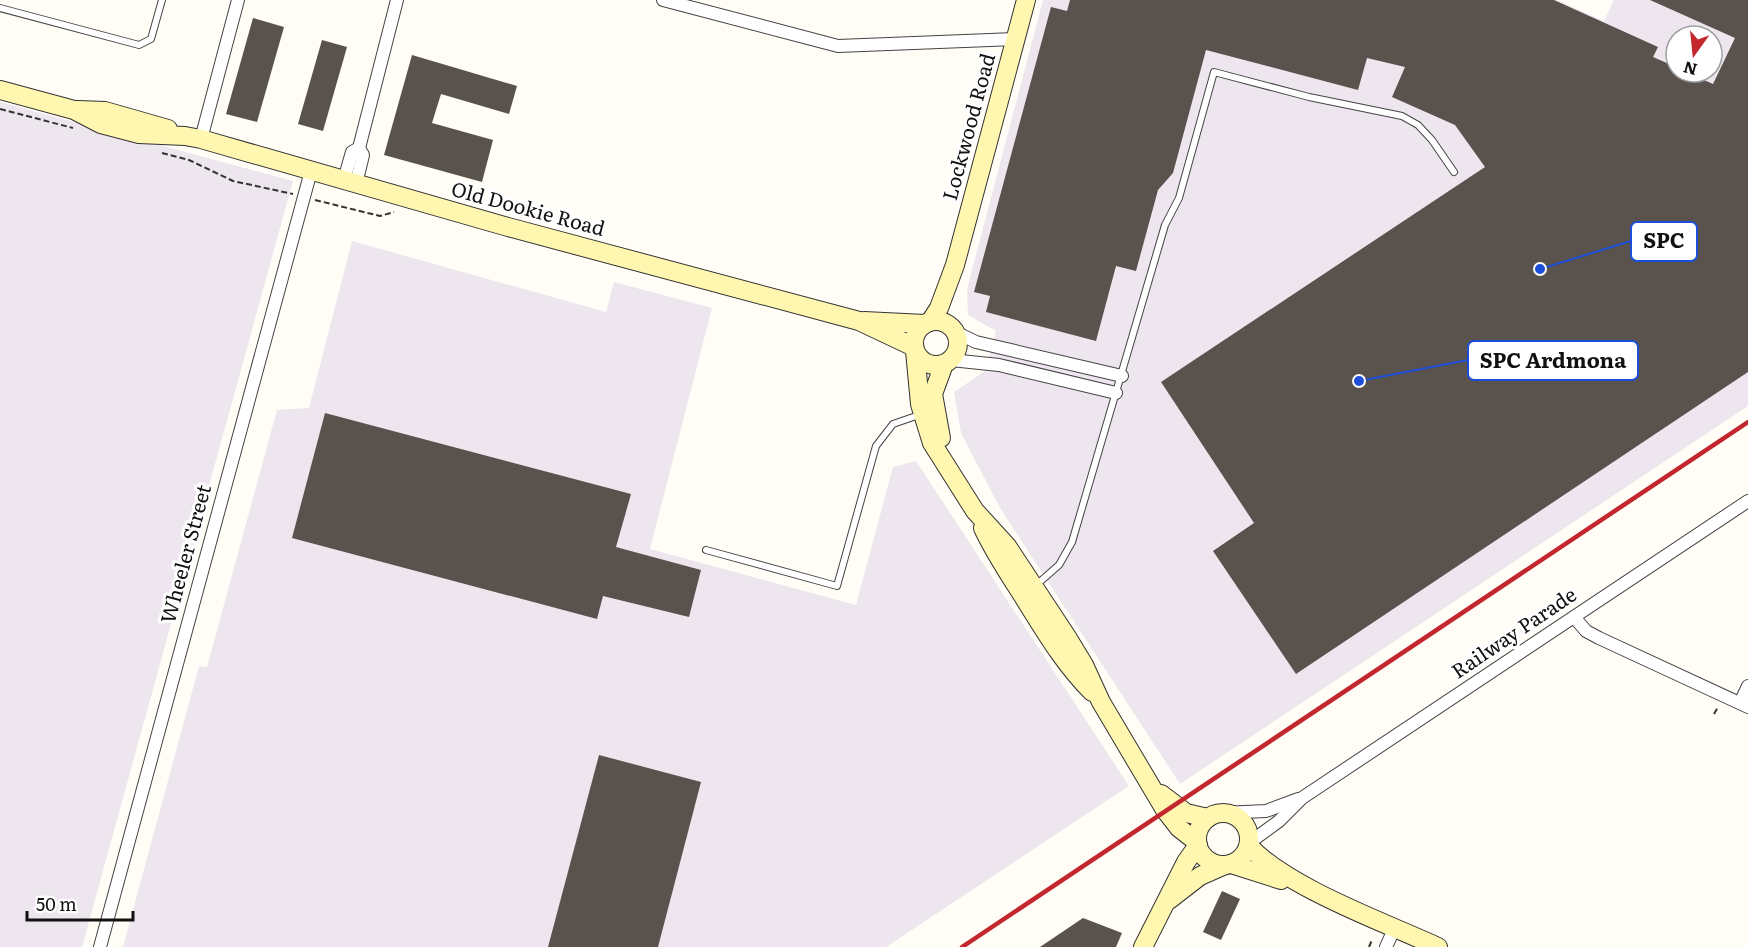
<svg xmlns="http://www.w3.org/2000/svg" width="1748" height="947" font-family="Literata,serif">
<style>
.industrial{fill:#eee6ef;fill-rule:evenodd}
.building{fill:#5a524d}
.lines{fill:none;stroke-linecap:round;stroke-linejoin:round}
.lane-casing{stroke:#444;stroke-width:8}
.street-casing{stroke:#444;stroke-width:14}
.secondary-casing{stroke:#333;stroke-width:20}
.path{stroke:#333;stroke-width:2;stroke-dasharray:6 3;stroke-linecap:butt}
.lane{stroke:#fff;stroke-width:6}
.street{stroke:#fff;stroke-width:12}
.secondary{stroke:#fff6b0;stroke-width:18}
.rail{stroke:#c4262e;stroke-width:4.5}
.labels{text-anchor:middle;stroke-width:6;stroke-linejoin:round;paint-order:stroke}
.street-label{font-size:20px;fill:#111;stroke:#fff}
.leader{fill:none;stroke:#1d4ed8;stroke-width:2}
.callout-dot{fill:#1d4ed8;stroke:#fff;stroke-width:2}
.callout{fill:#fff;stroke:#1d4ed8;stroke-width:2}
.callout-label{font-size:21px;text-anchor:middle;font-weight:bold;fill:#111}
</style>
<rect width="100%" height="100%" fill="#fffdf5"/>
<g class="industrial">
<path d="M1043,0h514l47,21 10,-21h134v406l-568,378 -180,-276 -39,-75 -7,-41 31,-21 11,-40 -28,-16 -1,-26zM1676,36h36v36h-36z"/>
<path d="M0,102l293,79 -211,766h-82z"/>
<path d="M352,241l254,71 8,-30 98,26 -62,241 206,56 37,-138 23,-6 213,325 -243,161h-763l76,-281 8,1 70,-257 32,-2z"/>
</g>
<g class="building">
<path d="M1070,0h484l104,47 -5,10 23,10v5h10l27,12 22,-46 -85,-38h98v372l-452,302 -83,-123 41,-28 -93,-141 324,-215 -30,-42 -63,-28 13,-30 -38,-9 -9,32 -152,-40 -33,123 -15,17 -22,81 -20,-5 -20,75 -110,-29 4,-16 -16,-4 77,-285 16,4z"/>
<path d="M253,18l31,9 -27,95 -31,-8z"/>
<path d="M322,40l25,7 -24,84 -25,-7z"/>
<path d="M412,55l105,31 -8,28 -68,-20 -9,29 61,17 -11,42 -98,-27z"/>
<path d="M325,413l306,81 -15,53 85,23 -12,47 -86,-21 -6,23 -305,-81z"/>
<path d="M599,755l102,27 -43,165h-110z"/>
<path d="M1222,891l18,8 -19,41 -18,-8z"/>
<path d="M1083,918l39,15 -6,14h-76z"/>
</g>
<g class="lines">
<g class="lane-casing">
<g id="lane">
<path d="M0,8l139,37 12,-6 11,-39"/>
<path d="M706,550l131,36 39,-140 17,-22 29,-10"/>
<path d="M1035,586l24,-21 13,-23 93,-317 14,-27 35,-126 95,25 93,19 16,9 14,15 22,32"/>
</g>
</g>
<g class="street-casing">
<g id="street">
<path d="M663,0l175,46 177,-7"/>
<path d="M201,139l37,-139"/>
<path d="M344,180l8,-28 7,-4 38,-148"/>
<path d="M356,184l7,-29 -4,-7"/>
<path d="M955,332l21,10 146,34"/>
<path d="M951,360l48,5 117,28"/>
<path d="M1574,617l12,14 13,7 149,69"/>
<path d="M1740,703l8,-17"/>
<path d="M1223,813l43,-2 32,-12"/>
<path d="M1249,843l30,-22 23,-23 446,-297"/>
<path d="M100,947l211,-776"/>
<path d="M1386,947l9,-20"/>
</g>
</g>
<g class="secondary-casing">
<g id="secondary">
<path d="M0,90l74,20 27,14 38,10 46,2 16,3 307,88 351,94 55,26"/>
<path d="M78,110l27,1 63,18"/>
<circle cx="936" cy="343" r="22"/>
<path d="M864,321l61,3"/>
<path d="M930,322l9,-14 16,-43 71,-265"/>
<path d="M915,351l5,53 12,39 43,68 32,35 60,91 17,28 17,37 64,108 14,18 18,14"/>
<path d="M941,438l-8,-44 11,-30"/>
<path d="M983,528c12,26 28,49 43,73 20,32 39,64 66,91"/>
<path d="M1161,794l25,19 22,5"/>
<circle cx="1223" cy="839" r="26"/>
<path d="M1249,846c37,41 137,77 189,101"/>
<path d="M1231,864l50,16"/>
<path d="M1169,900l31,-24 25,-11"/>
<path d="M1143,947l43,-85 12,-17"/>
</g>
</g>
<g class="path">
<path d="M0,109l73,19"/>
<path d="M162,153l27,7 44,21 60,13"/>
<path d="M315,200l65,16 14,-4"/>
<path d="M1714,714l4,-7"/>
<path d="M1369,947l3,-7"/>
</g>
<use href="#lane" class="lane"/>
<use href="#street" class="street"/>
<use href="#secondary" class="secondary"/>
<path class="rail" d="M962,947l786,-525"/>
</g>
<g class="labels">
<g class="street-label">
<text transform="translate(969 127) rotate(-75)" y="7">Lockwood Road</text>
<text transform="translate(528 209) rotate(15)" y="7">Old Dookie Road</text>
<text transform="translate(186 554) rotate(-75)" y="7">Wheeler Street</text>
<text transform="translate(1514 633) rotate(-34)" y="7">Railway Parade</text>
</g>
</g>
<path class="leader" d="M1540 269L1631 241M1359 381L1468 360"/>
<g class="callout-dot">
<circle cx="1540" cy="269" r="6"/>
<circle cx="1359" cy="381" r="6"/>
</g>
<g class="callout">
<rect x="1631" y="222" width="66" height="39" rx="6"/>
<rect x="1468" y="341" width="170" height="39" rx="6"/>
</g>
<g class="callout-label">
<text x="1664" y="248">SPC</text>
<text x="1553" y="368">SPC Ardmona</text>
</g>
<g transform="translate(1694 54) rotate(195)"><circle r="28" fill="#ffffff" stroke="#a0a0a0" stroke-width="1.5"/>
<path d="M0-4.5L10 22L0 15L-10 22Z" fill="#c4262e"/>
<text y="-9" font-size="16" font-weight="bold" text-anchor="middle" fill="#111111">N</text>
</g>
<path d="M27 911v9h106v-9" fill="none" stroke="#111111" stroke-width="3"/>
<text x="36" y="911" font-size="18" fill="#111111" stroke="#ffffff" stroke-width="4.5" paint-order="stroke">50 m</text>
</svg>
